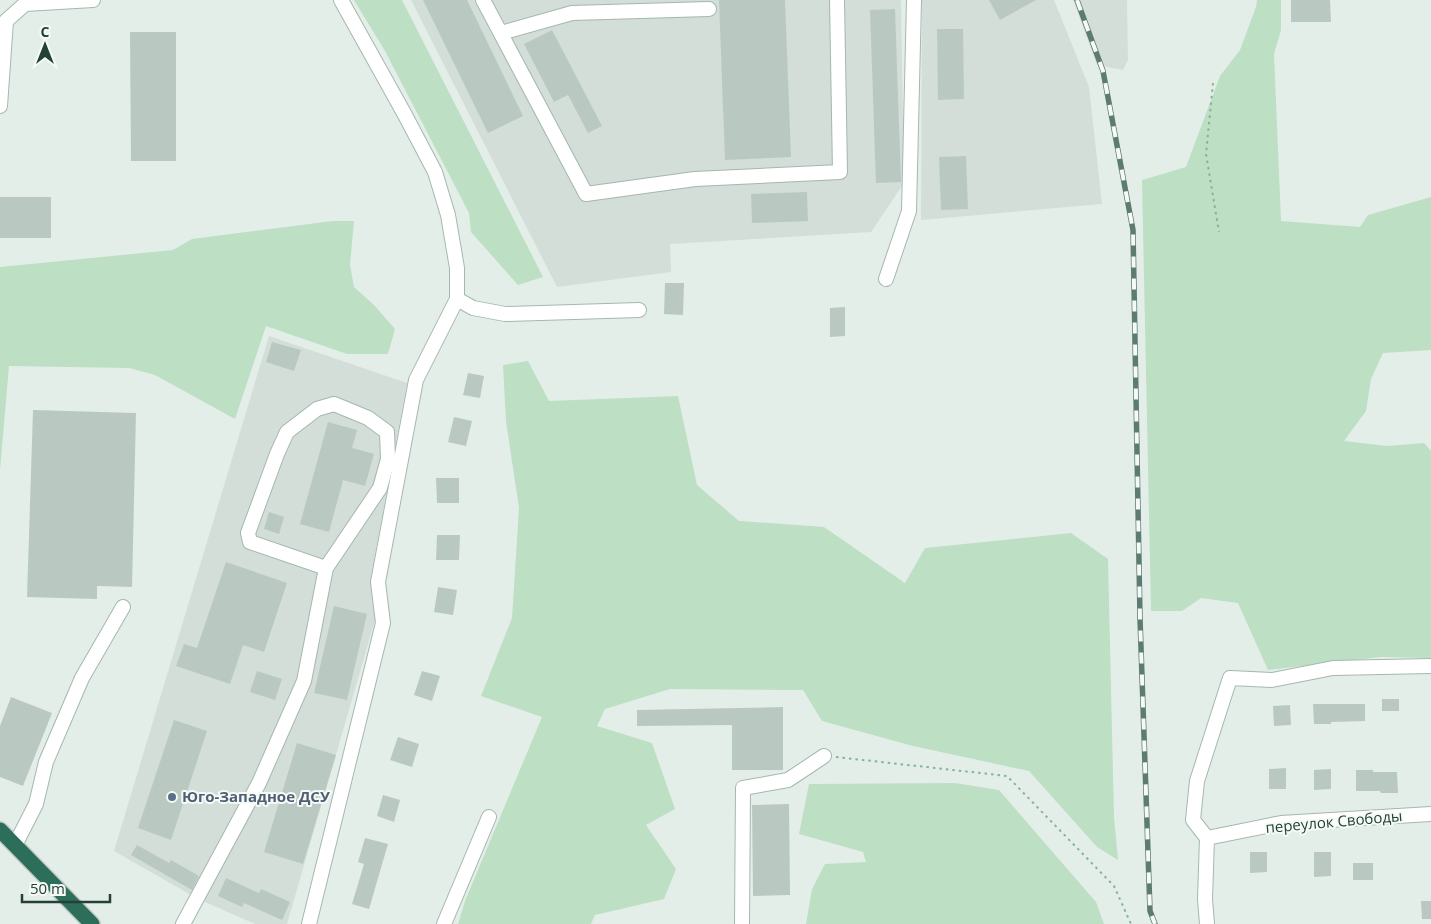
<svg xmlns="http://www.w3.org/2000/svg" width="1431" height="924" font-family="'Open Sans',sans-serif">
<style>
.built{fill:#d2ded7}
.green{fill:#bddfc3}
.building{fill:#b9c9c1}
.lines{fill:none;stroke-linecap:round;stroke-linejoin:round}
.minor-casing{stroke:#a6b7b0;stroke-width:16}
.highway-casing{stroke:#c1cac7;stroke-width:18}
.path{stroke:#84b29f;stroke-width:2;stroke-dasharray:2.5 4;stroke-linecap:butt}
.minor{stroke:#fff;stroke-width:14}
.highway{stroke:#2d6e5a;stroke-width:15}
.rail-casing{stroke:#5d7c71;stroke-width:5.5}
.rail{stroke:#f5faf7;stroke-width:4;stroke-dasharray:11;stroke-linecap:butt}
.service-dot{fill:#5c6f8a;stroke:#f5faf7;stroke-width:2}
.labels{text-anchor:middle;stroke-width:4;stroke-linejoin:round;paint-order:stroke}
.service-label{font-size:15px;font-weight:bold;fill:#4e5e75;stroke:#f5faf7;text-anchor:start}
.street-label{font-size:15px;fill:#234136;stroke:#f5faf7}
</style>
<rect width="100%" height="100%" fill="#e4eee9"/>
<g class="built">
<path d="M411,0h490l3,183 -33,49 -201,12 1,28 -114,15z"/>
<path d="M922,0h132l35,87 13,117 -181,16z"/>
<path d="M1073,0h54l1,60 -5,10 -26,-5z"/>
<path d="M269,336l138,47 -36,193 6,37 -90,311h-32l-57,-25 -84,-48z"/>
</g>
<g class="green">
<path d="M354,0h48l141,277 -25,8 -47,-53 -2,-19 -84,-162z"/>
<path d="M1257,0h24v30l-7,24 7,167 79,6 8,-12 63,-18v153l-48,3 -12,26 -5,32 -22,30 43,5 37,-3 7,8v207l-50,-1 -113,13 -30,-67 -37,-5 -19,13h-31l-9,-431 44,-13 34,-91 20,-26 16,-43z"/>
<path d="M333,221h21l-4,44 4,22 20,18 21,24 -7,25h-41l-81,-28 -31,93 -80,-44 -26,-7 -120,-2 -9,104v-203l173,-17 19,-11z"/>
<path d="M528,361l21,40 129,-5 19,89 42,36 85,6 81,56 20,-35 146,-15 37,26 6,258 4,43 -21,-13 -68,-76 -116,-25 -91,-25 -19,-31 -133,-1 -65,20 -8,17 55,17 23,66 -29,16 30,44 -12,30 -69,16 -4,9h-133l7,-23 77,-184 -61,-21 31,-78 7,-110 -13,-87 -3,-56z"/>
<path d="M955,783l44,7 97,112 8,22h-298l6,-35 13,-25 41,-2 -3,-10 -64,-18 10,-50z"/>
</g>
<g class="building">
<path d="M423,0h44l56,116 -35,17z"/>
<path d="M719,0h66l6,157 -66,3z"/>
<path d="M989,0h47l-36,20z"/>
<path d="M1291,0h39l1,22h-40z"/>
<path d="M895,9l6,173 -25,1 -6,-173z"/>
<path d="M937,29h26l1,70 -26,1z"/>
<path d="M552,30l50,96 -14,7 -20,-38 -14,7 -30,-58z"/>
<path d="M130,32h46v129h-45z"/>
<path d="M966,156l2,53 -27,1 -2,-53z"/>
<path d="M807,192l1,29 -56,2 -1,-29z"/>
<rect x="0" y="197" width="51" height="41"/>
<path d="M665,283h19l-1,32 -19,-1z"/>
<path d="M845,307v29l-15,1v-29z"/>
<path d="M272,342l29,8 -7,21 -28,-9z"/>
<path d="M468,373l16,3 -4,22 -17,-3z"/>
<path d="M33,410l103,3 -4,174 -35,-1v13l-70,-2z"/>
<path d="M454,417l18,4 -6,25 -18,-4z"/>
<path d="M328,422l29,8 -5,18 22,6 -9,32 -22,-6 -14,52 -29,-8z"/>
<path d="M436,478h23v25h-22z"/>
<path d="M269,512l15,5 -5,17 -15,-5z"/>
<path d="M437,535h23l-1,25h-23z"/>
<path d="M226,562l61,21 -23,69 -21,-7 -13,39 -54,-18 8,-22 13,4z"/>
<path d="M438,587l19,3 -4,25 -19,-3z"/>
<path d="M334,606l33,8 -20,86 -33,-7z"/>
<path d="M257,671l25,8 -7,21 -25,-8z"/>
<path d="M422,671l18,5 -8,25 -18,-6z"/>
<path d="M11,697l41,16 -29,73 -23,-9v-51z"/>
<rect x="1382" y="699" width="17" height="12"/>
<path d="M1313,704h52v17l-34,1v2h-17z"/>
<path d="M1290,705l1,20 -17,1 -1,-20z"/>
<path d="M783,707v63h-51v-45l-95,1v-16z"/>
<path d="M174,720l33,11 -36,109 -33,-12z"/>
<path d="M398,737l21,7 -7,23 -22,-7z"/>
<path d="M297,743l39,12 -33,109 -39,-12z"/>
<path d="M1286,768v21h-17v-20z"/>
<path d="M1331,769v20l-17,1v-20z"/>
<path d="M1356,770h17v2h24l1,21h-17l-1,-2h-24z"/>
<path d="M383,795l17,5 -6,22 -17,-6z"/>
<path d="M789,804l1,91 -37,1 -1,-91z"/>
<path d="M365,838l23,6 -19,65 -17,-5 12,-40 -6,-2z"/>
<path d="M137,845l32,18 2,-3 28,16 -7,14 -61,-35z"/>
<path d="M1250,852h17v20l-17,1z"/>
<path d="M1314,852h17v24l-17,1z"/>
<rect x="1353" y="863" width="20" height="17"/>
<path d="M226,878l33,15 2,-4 29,13 -8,18 -38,-17 -2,4 -24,-11z"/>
<path d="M1421,901h10v18h-9z"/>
</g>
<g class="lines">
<g class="minor-casing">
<g id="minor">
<path d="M483,0l103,194 109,-15 145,-7 -3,-172"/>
<path d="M501,33l71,-20 137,-4"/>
<path d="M0,106l6,-85 19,-17 68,-4"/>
<path d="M886,279l23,-68 5,-211"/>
<path d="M457,299l16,9 32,6 134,-4"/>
<path d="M1207,838l74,-15 150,-9"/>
<path d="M15,845l21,-41 10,-42 36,-84 41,-71"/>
<path d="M183,924l76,-141 45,-102 22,-113 54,-80 8,-29 -1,-27 -19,-14 -34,-14 -17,5 -30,23 -10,22 -29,79 2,9 76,26"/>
<path d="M309,924l74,-301 -5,-41 38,-202 41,-81v-31l-9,-53 -13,-43 -30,-57 -64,-115"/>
<path d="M444,924l45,-107"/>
<path d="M742,924l1,-136 45,-8 36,-24"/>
<path d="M1207,924l-2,-25 2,-61 -14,-18 4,-39 33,-103 42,2 61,-12 98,-2"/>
</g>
</g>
<g class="highway-casing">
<path id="highway" d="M0,830l92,94"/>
</g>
<g class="path">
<path d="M1213,83l-7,71 13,78"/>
<path d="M836,757l171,19 107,110 17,38"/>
</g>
<use href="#minor" class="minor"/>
<use href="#highway" class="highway"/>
<g class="rail-casing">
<path id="rail" d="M1077,0l26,71 30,159 7,388 10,293 5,13"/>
</g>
<use href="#rail" class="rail"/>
</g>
<circle class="service-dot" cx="172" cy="797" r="5"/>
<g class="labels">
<g class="service-label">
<text x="182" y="802">Юго-Западное ДСУ</text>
</g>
<g class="street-label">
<text transform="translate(1334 822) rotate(-5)" y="5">переулок Свободы</text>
</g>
</g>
<g transform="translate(45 45)" stroke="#f5faf7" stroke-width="4" paint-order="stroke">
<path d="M0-4L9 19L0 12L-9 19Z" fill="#234136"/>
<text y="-8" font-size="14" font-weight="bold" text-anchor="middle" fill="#234136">С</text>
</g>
<path d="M22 894v8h88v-8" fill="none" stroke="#234136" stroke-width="2.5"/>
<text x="30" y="894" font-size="15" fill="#234136" stroke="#f5faf7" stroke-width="4" paint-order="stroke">50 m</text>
</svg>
